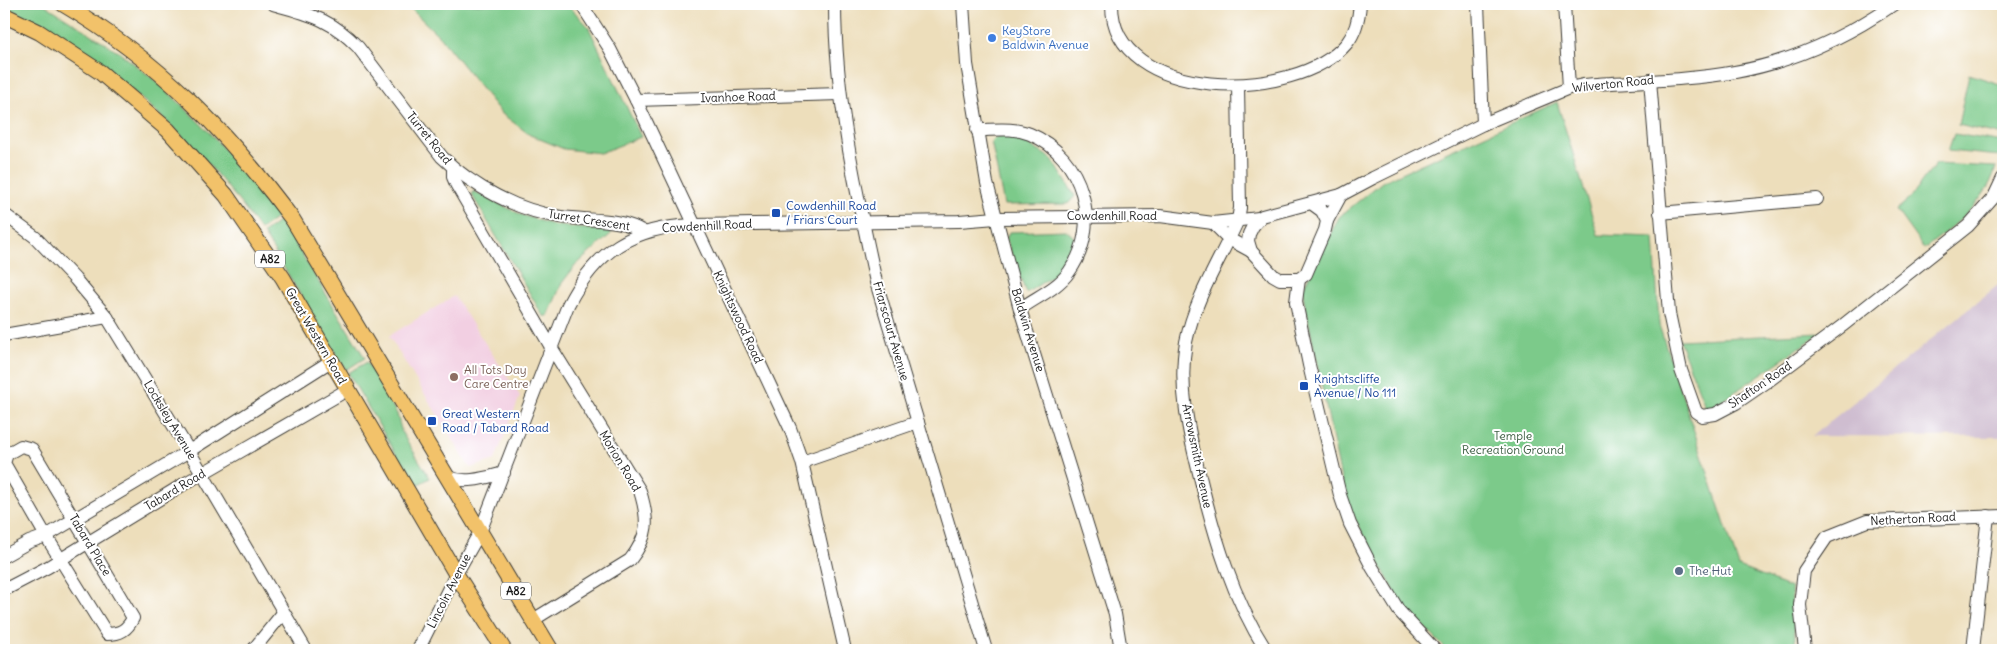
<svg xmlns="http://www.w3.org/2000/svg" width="2007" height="654" font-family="Delius,sans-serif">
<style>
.built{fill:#f2cfe2}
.industrial{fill:#cfbdd0}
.green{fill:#7bca8a;stroke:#4c7353}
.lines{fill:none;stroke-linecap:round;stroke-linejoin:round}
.minor-casing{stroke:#3b3934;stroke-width:14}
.major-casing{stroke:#3b3934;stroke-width:17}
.minor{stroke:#fff;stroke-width:12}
.major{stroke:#f2c26a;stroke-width:15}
.shop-dot{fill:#3f7fe0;stroke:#fff;stroke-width:2}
.transit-dot{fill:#1a4fb4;stroke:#fff;stroke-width:2}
.education-dot{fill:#8d6e63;stroke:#fff;stroke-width:2}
.service-dot{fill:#5c6f8a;stroke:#fff;stroke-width:2}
.labels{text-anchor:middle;stroke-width:4;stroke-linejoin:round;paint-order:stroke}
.shield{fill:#fff;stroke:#606060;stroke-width:1}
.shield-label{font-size:11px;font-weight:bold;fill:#1c1c1c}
.shop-label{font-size:12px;fill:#366cbe;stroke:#fff;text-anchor:start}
.street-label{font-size:12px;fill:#1c1c1c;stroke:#fff}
.transit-label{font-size:12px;fill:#164399;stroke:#fff;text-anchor:start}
.education-label{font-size:12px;fill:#785e54;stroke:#fff;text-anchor:start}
.park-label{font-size:12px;fill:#426248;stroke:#fff}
.service-label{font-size:12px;fill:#4e5e75;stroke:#fff;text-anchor:start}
</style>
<rect width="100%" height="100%" fill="#fff"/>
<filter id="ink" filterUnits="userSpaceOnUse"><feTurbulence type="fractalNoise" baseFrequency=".02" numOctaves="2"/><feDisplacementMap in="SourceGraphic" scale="10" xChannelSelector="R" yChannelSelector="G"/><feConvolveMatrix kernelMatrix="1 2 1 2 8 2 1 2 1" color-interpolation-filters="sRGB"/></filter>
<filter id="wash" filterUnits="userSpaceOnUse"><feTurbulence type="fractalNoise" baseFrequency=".0096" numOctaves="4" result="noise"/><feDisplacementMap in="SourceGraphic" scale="20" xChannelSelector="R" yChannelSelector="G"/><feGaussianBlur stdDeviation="1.12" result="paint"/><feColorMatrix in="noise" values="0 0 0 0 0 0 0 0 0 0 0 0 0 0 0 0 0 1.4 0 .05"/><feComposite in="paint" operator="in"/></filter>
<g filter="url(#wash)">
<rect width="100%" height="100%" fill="#eddebb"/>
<path class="built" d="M454,296l66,100 -25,64 -25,8 -81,-132z"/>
<path class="industrial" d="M2003,281v156l-191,-1z"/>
<g class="green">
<path d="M4,4h40l75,48 42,33 44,43 34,38 40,50 -19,14c-66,-95 -154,-171 -256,-224z"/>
<path d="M406,4h161l21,22 53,111 -41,16 -36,-4 -34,-14 -29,-22 -61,-76z"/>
<path d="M1969,74l34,11v50l-45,-10z"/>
<path d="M1557,102l41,133 56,2 5,88 80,242 52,21 5,62h-349l-45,-45 -56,-102 -44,-213 37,-73 43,-35z"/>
<path d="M1954,134l49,8v5l-3,9 -52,-5z"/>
<path d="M998,136l20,2 34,21 23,37 -7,8 -64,1 -13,-64z"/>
<path d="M1936,164l60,3c-10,37 -43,59 -72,82l-28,-39 11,-9z"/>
<path d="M473,191l49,24 31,10 58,7 1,1 -37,33 -13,17 -14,33h-5l-71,-121z"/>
<path d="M281,220l84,138 -19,12 -83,-137z"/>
<path d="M1066,230l8,7 -3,18 -20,22 -25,16 -20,-54 3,-7z"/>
<path d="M1821,333l-114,78 -28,-71z"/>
<path d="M367,362l30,52 5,19 28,45 -15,8 -67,-113z"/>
</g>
</g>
<g filter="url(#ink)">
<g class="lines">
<g class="minor-casing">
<g id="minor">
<path d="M273,4c37,11 57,14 85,43l84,110c31,30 76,54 119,60 28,4 59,0 83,15"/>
<path d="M581,4l29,45 26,51 154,328 12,34 43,188"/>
<path d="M835,4c0,94 21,187 41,278l110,368"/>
<path d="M963,4l4,60 20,119 33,126 95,305 6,36"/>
<path d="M1112,4c-1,99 185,100 235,39 9,-11 12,-26 13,-39"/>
<path d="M1478,4l5,120"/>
<path d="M1564,4l5,84"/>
<path d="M1650,80l19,233 12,57 15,42 6,4 13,-2 21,-11 35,-24 71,-53 126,-100 26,-29 9,-19"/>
<path d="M1238,85l2,123 -2,12c-18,40 -43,78 -52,122 -8,45 3,92 14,135 15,61 32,120 66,173"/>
<path d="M636,100l204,-6"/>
<path d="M977,130c18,0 36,-3 53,4 53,22 73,91 39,138 -12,17 -33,25 -49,37"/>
<path d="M453,168v9l3,7 95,163 89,144c9,29 9,45 -10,69l-97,60"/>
<path d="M1311,203l30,-8 32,-17 110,-54 86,-36 14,-3c50,-4 103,-4 152,-13 57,-10 111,-35 159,-68"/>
<path d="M1311,203l11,8 5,10 -2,9 -19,44 -7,5h-19l-7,-4 -22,-24 -3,-10 1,-7 4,-8 9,-10z"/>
<path d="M1660,213l157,-14"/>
<path d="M4,214l31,23 40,42 32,38 82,134 117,199"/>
<path d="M1327,221l14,-26"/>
<path d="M1213,223l16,16 22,12"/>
<path d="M1299,279l-3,23 13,63 31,130 10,29 22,43 27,44 36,39"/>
<path d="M4,335l103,-18"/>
<path d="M21,446l11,3 101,169c-6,12 -13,16 -26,16l-61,-98 -42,-73 3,-9z"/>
<path d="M802,462l116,-40"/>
<path d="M447,477c20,7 37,1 57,-4"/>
<path d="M4,556l25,-14 17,-6 143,-85 142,-90"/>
<path d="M4,590l44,-23 136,-83 163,-94"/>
<path d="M253,650l30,-37"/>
<path d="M418,650l38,-76 24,-42 88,-227c28,-55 65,-78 126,-80l265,-4 37,-3 164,-2 53,7 46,-5"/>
<path d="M1805,650l-5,-45 4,-34 23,-34 40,-16 136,-5"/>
<path d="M1973,650l15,-134"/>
</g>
</g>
<g class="major-casing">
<g id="major">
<path d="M63,4c95,56 165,128 230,216l258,430"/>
<path d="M4,15l35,17 61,40 68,58 58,65 57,83 173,296 48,76"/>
</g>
</g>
<use href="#minor" class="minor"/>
<use href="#major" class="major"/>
</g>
</g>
<circle class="shop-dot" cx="992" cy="38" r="5"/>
<g class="transit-dot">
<rect x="771" y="208" width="10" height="10" rx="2.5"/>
<rect x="1299" y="381" width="10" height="10" rx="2.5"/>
<rect x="427" y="416" width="10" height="10" rx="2.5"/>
</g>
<circle class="education-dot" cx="454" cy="377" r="5"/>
<circle class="service-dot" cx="1679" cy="571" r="5"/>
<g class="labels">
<g class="shield">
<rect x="255" y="250.5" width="30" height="17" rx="4"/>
<rect x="501" y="582.5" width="30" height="17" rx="4"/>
</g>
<g class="shield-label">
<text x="270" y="263">A82</text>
<text x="516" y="595">A82</text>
</g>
<g class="shop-label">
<text x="1002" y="35">KeyStore<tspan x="1002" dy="14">Baldwin Avenue</tspan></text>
</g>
<g class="street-label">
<text transform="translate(1613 84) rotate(-6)" y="4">Wilverton Road</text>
<text transform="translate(738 97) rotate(-2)" y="4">Ivanhoe Road</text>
<text transform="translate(429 138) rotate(51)" y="4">Turret Road</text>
<text x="1112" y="220">Cowdenhill Road</text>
<text transform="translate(589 220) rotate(9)" y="4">Turret Crescent</text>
<text transform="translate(707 226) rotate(-3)" y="4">Cowdenhill Road</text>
<text transform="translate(738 317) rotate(65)" y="4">Knightswood Road</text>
<text transform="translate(1028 330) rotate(73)" y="4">Baldwin Avenue</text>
<text transform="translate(891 331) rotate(74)" y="4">Friarscourt Avenue</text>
<text transform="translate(316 336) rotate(60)" y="4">Great Western Road</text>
<text transform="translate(1760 385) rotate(-34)" y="4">Shafton Road</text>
<text transform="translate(170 420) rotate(59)" y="4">Locksley Avenue</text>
<text transform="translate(1197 456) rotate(78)" y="4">Arrowsmith Avenue</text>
<text transform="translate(620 461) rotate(59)" y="4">Morion Road</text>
<text transform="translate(175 490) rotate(-31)" y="4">Tabard Road</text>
<text transform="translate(1913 519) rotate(-3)" y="4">Netherton Road</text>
<text transform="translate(90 545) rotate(59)" y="4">Tabard Place</text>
<text transform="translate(449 591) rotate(-63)" y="4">Lincoln Avenue</text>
</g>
<g class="transit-label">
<text x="786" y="210">Cowdenhill Road<tspan x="786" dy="14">/ Friars Court</tspan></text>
<text x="1314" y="383">Knightscliffe<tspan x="1314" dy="14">Avenue / No 111</tspan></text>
<text x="442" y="418">Great Western<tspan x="442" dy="14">Road / Tabard Road</tspan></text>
</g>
<g class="education-label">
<text x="464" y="374">All Tots Day<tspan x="464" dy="14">Care Centre</tspan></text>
</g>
<g class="park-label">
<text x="1513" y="440">Temple<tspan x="1513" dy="14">Recreation Ground</tspan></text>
</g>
<g class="service-label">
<text x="1689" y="575">The Hut</text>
</g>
</g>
<rect width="2007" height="654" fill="none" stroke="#fff" stroke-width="20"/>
</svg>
